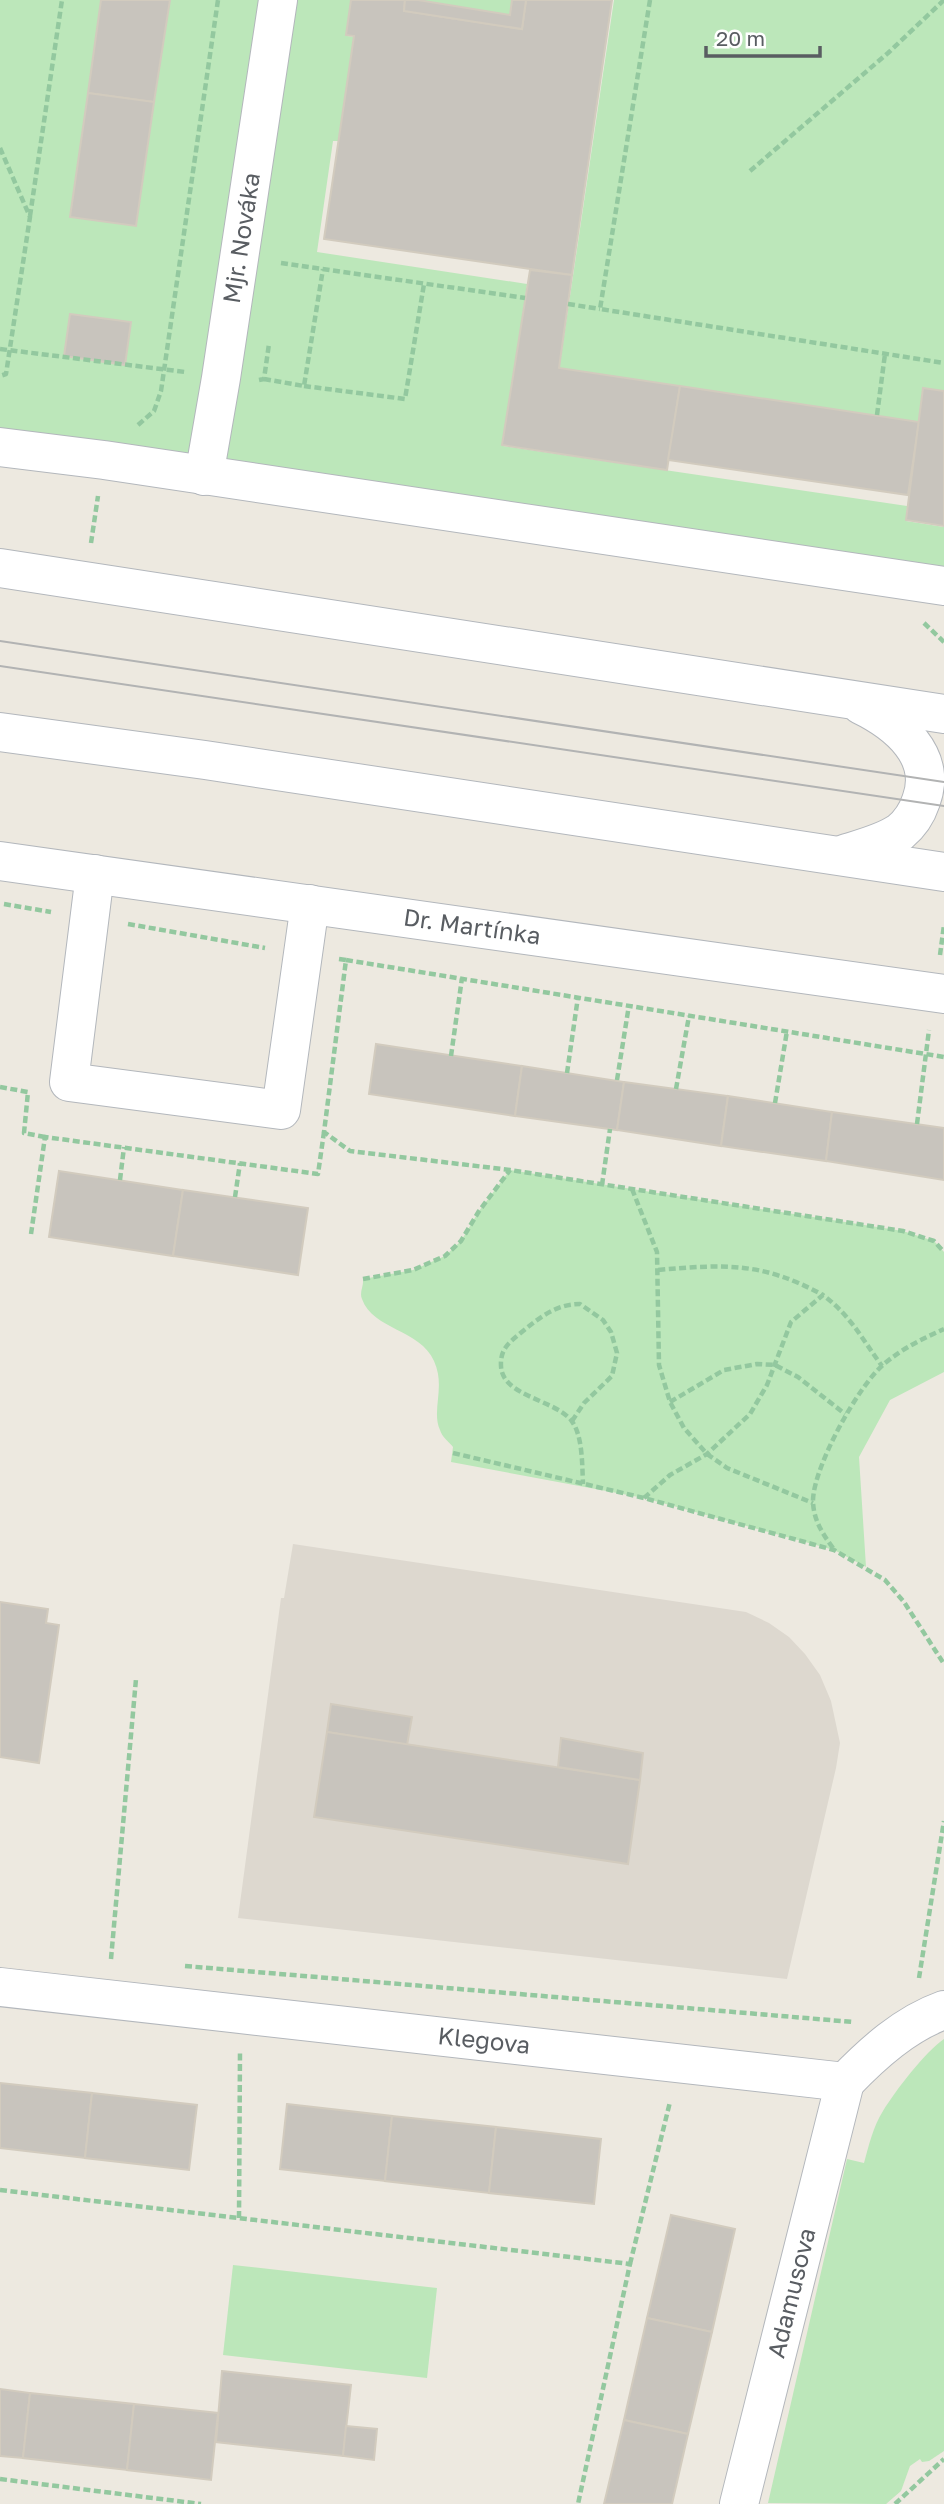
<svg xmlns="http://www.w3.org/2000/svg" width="944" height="2504" font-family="'Golos Text',sans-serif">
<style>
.education{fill:#ddd8cf}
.green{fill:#bce7ba}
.building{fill:#c8c4bd;stroke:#d2cbbe;stroke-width:2}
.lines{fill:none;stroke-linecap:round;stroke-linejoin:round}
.minor-casing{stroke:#b3b7bc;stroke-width:40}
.path{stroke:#93c89f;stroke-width:4.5;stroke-dasharray:7 3.5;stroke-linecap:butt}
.minor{stroke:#fff;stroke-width:38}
.tram{stroke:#b2b3b3;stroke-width:2}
.labels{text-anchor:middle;stroke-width:5;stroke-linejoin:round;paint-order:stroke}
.street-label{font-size:24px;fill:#595d62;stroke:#fff}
</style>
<rect width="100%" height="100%" fill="#ede9e0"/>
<path class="education" d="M293,1544l453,68 23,11 20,14 16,17 15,21 11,26 9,42 -4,25 -49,211 -549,-61 43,-320h3z"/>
<g class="green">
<path d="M0,0h353l-6,36 8,1 -15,104h-7l-16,111 210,32 -24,162 404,60 -1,15 38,6v43l-944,-141z"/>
<path d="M419,0h95l-2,16 -93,-14z"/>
<path d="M614,0h330v392l-20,-3 -5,34 -360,-53z"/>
<path d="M510,1170l393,61 31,10 10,11v120l-54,28 -31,57 7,110 -32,-17 -190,-52 -193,-36 2,-15c-4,-5 -11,-10 -13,-17 -9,-20 6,-43 -6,-69 -14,-32 -61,-31 -72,-62 -3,-7 2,-13 1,-20l50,-9 32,-14 16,-15 18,-30z"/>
<path d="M944,2039v412l-15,10 -7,1 -2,-3 -10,7 -9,25 -15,13 -118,-1 79,-344 17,4c5,-18 9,-36 19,-52 13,-21 42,-59 61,-72z"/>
<path d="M233,2265l204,23 -10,90 -204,-23z"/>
</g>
<g class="building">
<path d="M101,0h69l-16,102 -66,-9z"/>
<path d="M351,0h54l-1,11 118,18 4,-29h86l-40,275 -248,-36 30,-203 -8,-1z"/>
<path d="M405,0h13l92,15 2,-15h14l-4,29 -118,-18z"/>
<path d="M88,93l66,9 -18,124 -66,-9z"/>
<path d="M530,270l42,5 -13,93 121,18 -13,84 -165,-25z"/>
<path d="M70,314l61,8 -6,43 -61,-9z"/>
<path d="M680,386l239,36 -11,73 -240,-35z"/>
<path d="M923,388l21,3v135l-38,-6z"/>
<path d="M376,1044l146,22 -7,50 -146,-22z"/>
<path d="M522,1066l102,16 -7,48 -102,-14z"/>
<path d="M624,1082l104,14 -7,50 -104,-16z"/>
<path d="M728,1096l104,16 -6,49 -105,-15z"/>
<path d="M832,1112l112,16v52l-118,-19z"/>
<path d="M59,1171l124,19 -10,66 -124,-19z"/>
<path d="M183,1190l125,18 -10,67 -125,-19z"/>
<path d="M0,1602l48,7 -2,14 13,2 -20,138 -39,-6z"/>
<path d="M331,1704l81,13 -5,28 -80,-13z"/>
<path d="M327,1732l313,48 -12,84 -314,-47z"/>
<path d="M561,1738l82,15 -3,27 -82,-13z"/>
<path d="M0,2083l92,10 -7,65 -85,-10z"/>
<path d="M92,2093l105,12 -8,65 -104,-12z"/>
<path d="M287,2104l105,12 -7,65 -105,-12z"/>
<path d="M392,2116l104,11 -7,66 -104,-12z"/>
<path d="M496,2127l105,12 -7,65 -105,-11z"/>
<path d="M671,2215l64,14 -23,103 -65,-14z"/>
<path d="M647,2318l65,14 -24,102 -64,-14z"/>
<path d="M222,2371l129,14 -8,71 -127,-14z"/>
<path d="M0,2389l30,4 -7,65 -23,-2z"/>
<path d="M30,2393l104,11 -7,66 -104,-12z"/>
<path d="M134,2404l84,9 -7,67 -84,-10z"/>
<path d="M624,2420l64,14 -16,70h-68z"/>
<path d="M346,2426l31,3 -3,31 -31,-4z"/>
</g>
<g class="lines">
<g class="minor-casing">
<g id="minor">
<path d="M0,447l104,13 840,126"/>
<path d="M204,476l17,-98 57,-378"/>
<path d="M0,568l944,146"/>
<path d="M0,732l205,28 739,112"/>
<path d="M844,854c19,-6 40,-11 56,-22 11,-9 17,-19 21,-31 17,-45 -23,-78 -60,-96"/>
<path d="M0,861l944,133"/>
<path d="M95,874l-26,208 212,28 29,-206"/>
<path d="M0,1987l845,95"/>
<path d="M845,2082c28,-29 60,-58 99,-72"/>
<path d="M739,2504l106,-422"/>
</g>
</g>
<g class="path">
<path d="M650,0l-50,309 344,54"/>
<path d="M0,148l30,69 -24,157 -6,2"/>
<path d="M750,171l138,-118 56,-53"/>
<path d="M30,216l32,-216"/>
<path d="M281,263l244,35"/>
<path d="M568,304l32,5"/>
<path d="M0,349l185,23"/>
<path d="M264,379l40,7 19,-117"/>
<path d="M259,380l5,-1 5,-35"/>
<path d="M304,386l101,13 19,-115"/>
<path d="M877,415l8,-61"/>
<path d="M138,425l16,-14 7,-20 57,-391"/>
<path d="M91,543l7,-47"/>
<path d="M924,623l20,19"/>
<path d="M4,904l47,8"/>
<path d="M128,924l137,24"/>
<path d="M940,955l4,-30"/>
<path d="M339,959l7,1 -22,172 26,19 160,19 393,61 31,10 10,11"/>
<path d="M346,960l598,97"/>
<path d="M451,1056l11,-78"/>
<path d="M567,1073l11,-76"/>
<path d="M617,1080l12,-75"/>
<path d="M0,1087l28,5 -4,41 21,4"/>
<path d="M676,1089l13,-73"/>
<path d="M775,1103l12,-72"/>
<path d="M917,1124l12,-94"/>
<path d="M120,1180l4,-33"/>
<path d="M602,1185l8,-56"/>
<path d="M632,1189l25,63 2,113 11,37 14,26 23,26 20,14 86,35"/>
<path d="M235,1197l5,-34"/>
<path d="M31,1234l14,-97 273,37 6,-42"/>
<path d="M658,1270c68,-6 104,-8 165,25"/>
<path d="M363,1279l50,-9 32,-14 16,-15 18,-30 31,-41"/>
<path d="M670,1402l54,-32 33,-6 18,1 23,12 47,37"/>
<path d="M572,1421l12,-18 28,-27 5,-23 -6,-21 -8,-12 -23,-16c-23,0 -40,13 -57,27 -13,11 -23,17 -22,35 1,30 52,33 70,54 12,15 11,45 12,64"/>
<path d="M453,1453l191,45 190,52 51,30 19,22 40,62"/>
<path d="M644,1498l26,-23 37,-21 43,-40 17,-29 24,-63 32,-27c28,21 39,44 59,71"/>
<path d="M833,1548c-11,-15 -20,-29 -20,-48 1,-34 45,-114 71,-136 19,-16 38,-25 60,-35"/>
<path d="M111,1959l25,-280"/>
<path d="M185,1966l668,56"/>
<path d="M919,1978l25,-157"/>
<path d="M0,2190l630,74 -52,240"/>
<path d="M239,2218l1,-167"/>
<path d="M630,2264l40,-162"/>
<path d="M0,2479l201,25"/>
<path d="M895,2504l49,-45"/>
</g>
<use href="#minor" class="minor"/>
<g class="tram">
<path d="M0,641l944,141"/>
<path d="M0,666l944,140"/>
</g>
</g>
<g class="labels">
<g class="street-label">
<text transform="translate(242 238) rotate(-81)" y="8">Mjr. Nováka</text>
<text transform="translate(472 927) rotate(8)" y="8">Dr. Martínka</text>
<text transform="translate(484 2041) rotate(6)" y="8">Klegova</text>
<text transform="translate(792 2293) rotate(-76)" y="8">Adamusova</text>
</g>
</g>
<path d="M706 46v10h114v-10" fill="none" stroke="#595d62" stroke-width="3.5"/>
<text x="716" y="46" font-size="21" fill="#595d62" stroke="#ffffff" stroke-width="5" paint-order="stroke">20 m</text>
</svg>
